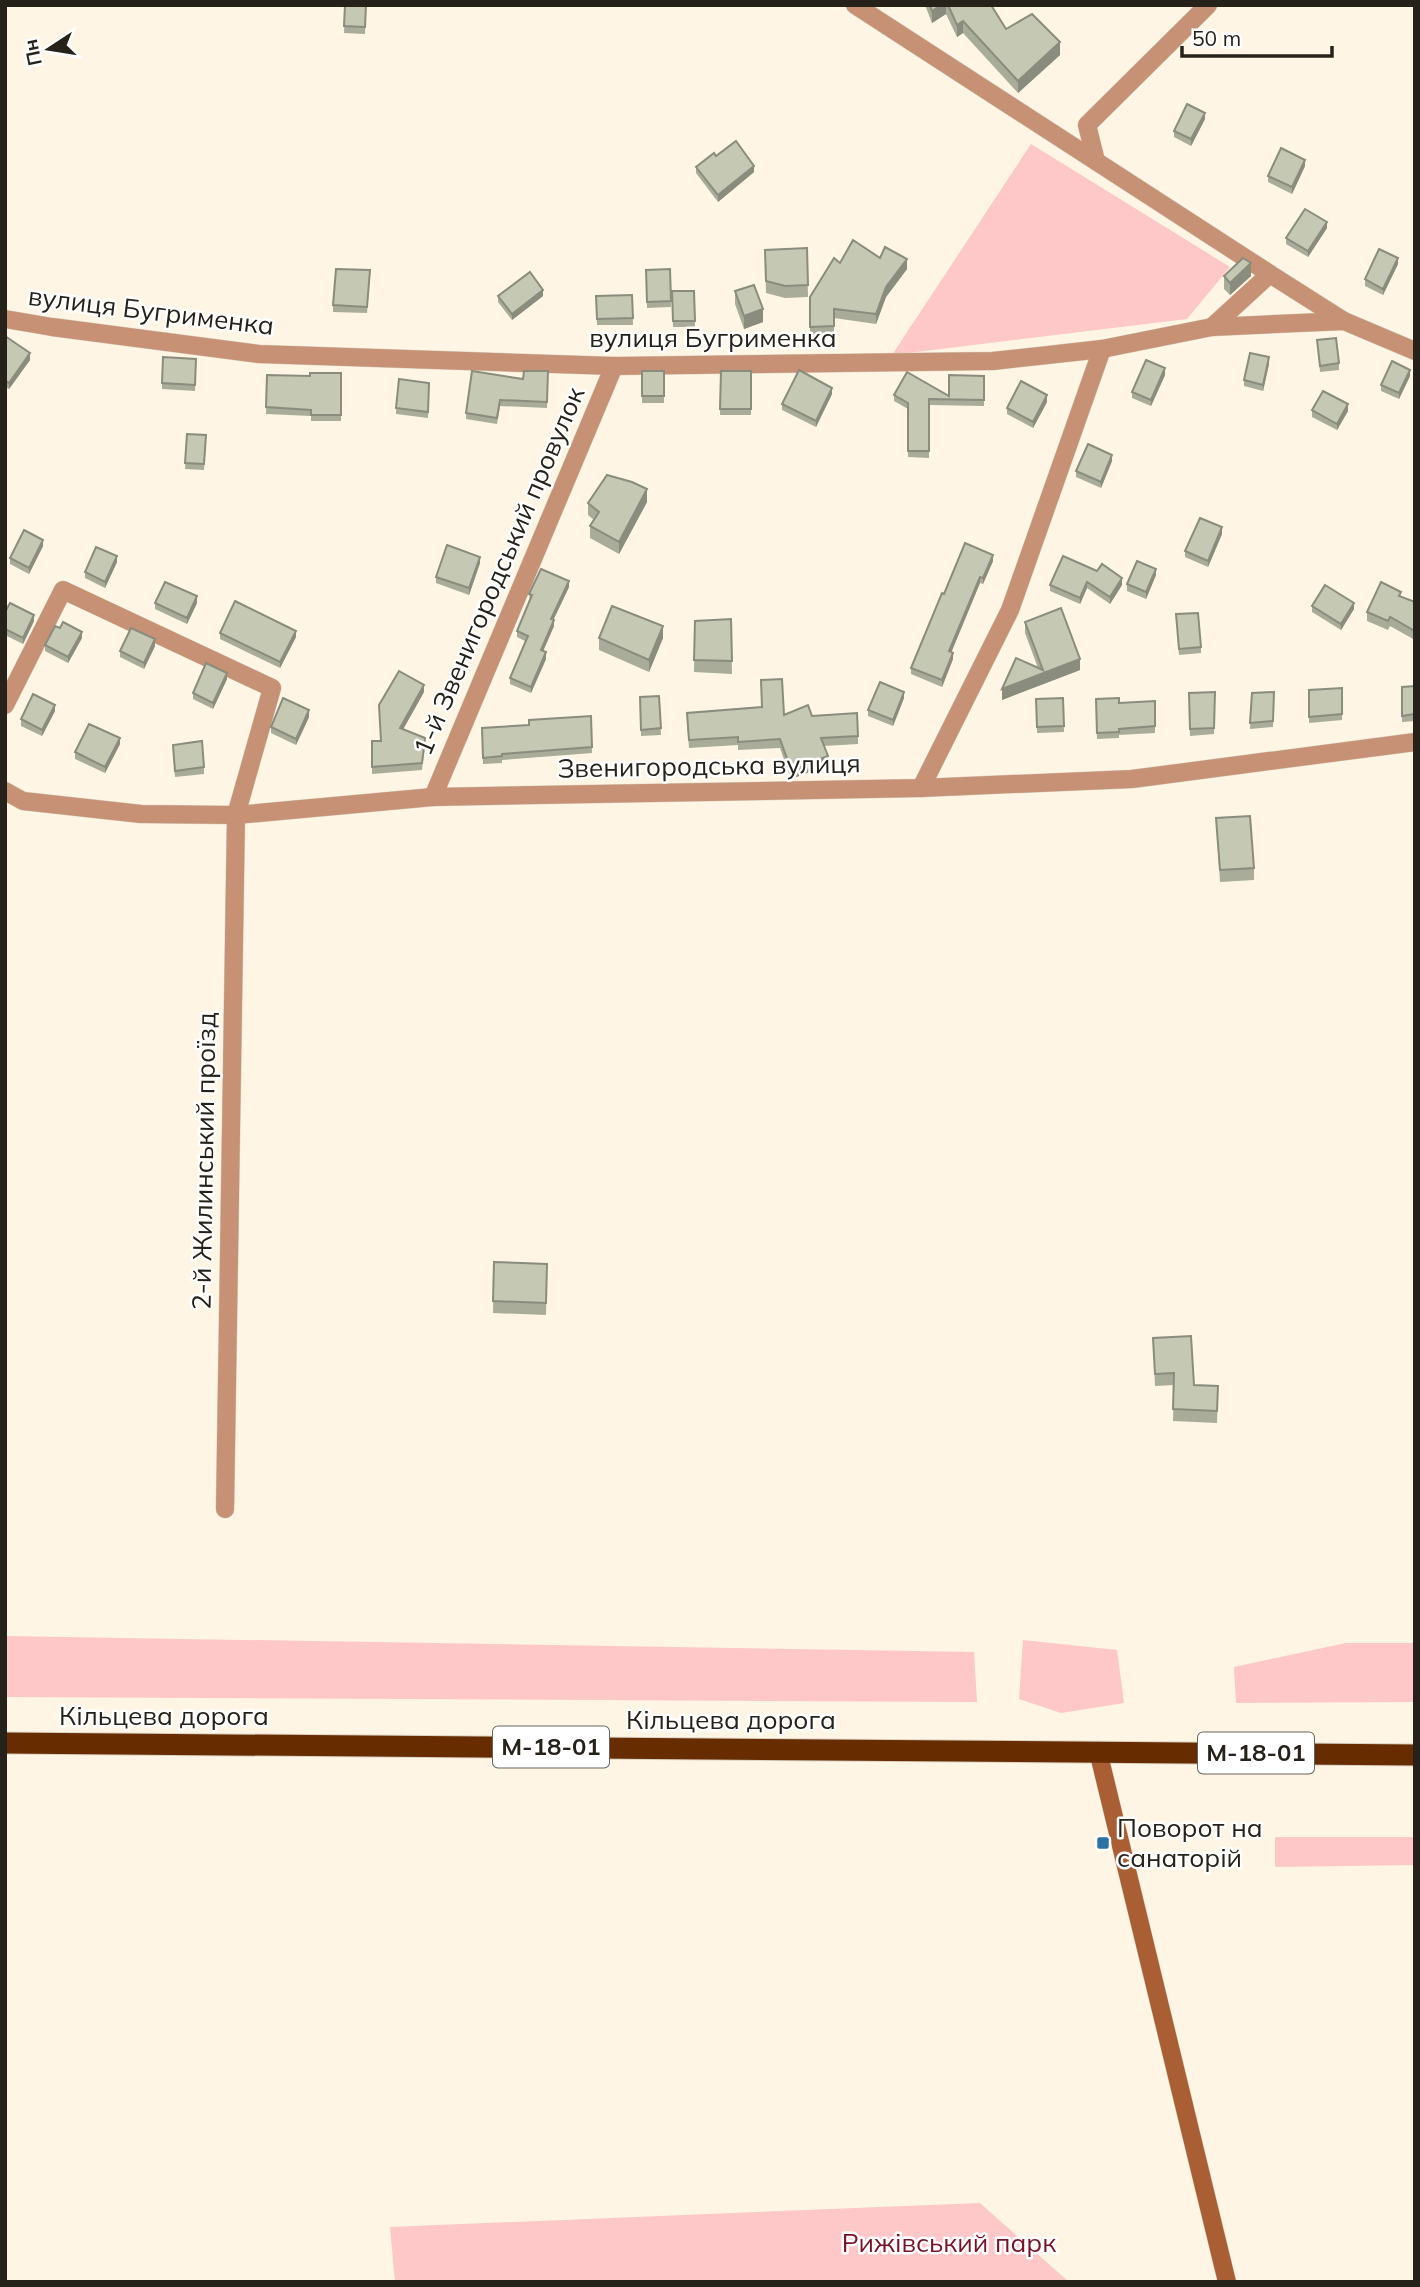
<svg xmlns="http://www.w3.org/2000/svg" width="1420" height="2287" font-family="Mulish,sans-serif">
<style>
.green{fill:#fec7c8}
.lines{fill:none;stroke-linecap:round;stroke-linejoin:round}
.street-casing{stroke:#dbd3c4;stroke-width:19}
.secondary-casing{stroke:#dbd3c4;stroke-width:19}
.highway-casing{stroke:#dbd3c4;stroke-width:23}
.street{stroke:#c69175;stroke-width:18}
.secondary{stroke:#a95f33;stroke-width:18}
.highway{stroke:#672c00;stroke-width:21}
.wall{fill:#a9ac99}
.shaded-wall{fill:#8a8c7d}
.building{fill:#c5c8b2;stroke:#8a8c7d;stroke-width:2}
.poi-dot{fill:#2d72a7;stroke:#fff;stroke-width:2.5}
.labels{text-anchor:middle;stroke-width:5;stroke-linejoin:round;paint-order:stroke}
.shield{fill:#fff;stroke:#67645f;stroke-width:2}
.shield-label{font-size:24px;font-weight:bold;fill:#26221a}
.street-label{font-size:26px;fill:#26221a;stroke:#fff}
.poi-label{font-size:26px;fill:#26221a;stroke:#fff;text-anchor:start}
.park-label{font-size:26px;fill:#7a1327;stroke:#fff}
</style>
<rect width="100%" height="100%" fill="#fef5e4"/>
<g class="green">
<path d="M1031,144l199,123 -43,52 -295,36z"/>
<path d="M5,1636l969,16 3,50 -972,-5z"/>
<path d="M1023,1640l94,10 7,53 -63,10 -42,-14z"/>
<path d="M1346,1643h69v59l-179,1 -2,-36z"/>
<path d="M1275,1837h140v28l-140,2z"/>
<path d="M980,2203l89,79h-674l-5,-55z"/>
</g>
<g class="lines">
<g class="street-casing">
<g id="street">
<path d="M855,5l415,269"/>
<path d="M1096,161l-9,-36 121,-120"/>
<path d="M5,319l47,8 207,27 355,12 379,-5 109,-12 110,-22 132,-6 71,30"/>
<path d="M1212,327l58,-53 74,47"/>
<path d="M5,705l58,-115 209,98 -36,127 -11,694"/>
<path d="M921,788l89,-178 92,-261"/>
<path d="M5,791l18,10 118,13 95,1 197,-18 488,-9 211,-9 283,-37"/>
<path d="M433,797l181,-431"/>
</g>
</g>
<g class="secondary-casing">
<path id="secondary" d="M1098,1751l129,531"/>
</g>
<g class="highway-casing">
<path id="highway" d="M5,1743l1410,12"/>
</g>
<use href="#street" class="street"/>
<use href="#secondary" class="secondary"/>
<use href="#highway" class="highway"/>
</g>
<g class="wall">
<path d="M345,5h21l-1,29 -21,-1z"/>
<path d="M925,5h66l15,24 54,26 -42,38 -55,-60 -6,4 -11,-23 -14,9z"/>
<path d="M1205,119l-14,27 -17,-9v-6z"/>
<path d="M1305,166l-13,28 -24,-12v-6z"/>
<path d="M696,167l58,5 -36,30 -22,-29z"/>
<path d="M1327,228l-19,29 -22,-13v-6z"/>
<path d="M807,248l1,49 -23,1 -19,-5 -1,-43z"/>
<path d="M880,258l27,11 -21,28 -10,27 -42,-6v18h-24v-39z"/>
<path d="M1398,264l-15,31 -18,-9v-7z"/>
<path d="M670,269l1,38 -24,1 -1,-38z"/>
<path d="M1224,276h27l-21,19 -6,-6z"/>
<path d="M370,277l-3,36 -34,-1v-7z"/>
<path d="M672,291h22l1,36h-22z"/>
<path d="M735,291l28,31 -19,7 -9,-25z"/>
<path d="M632,295l1,30h-36l-1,-29z"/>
<path d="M498,296h45l-31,24 -14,-18z"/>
<path d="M5,336l25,24 -21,29 -4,-2z"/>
<path d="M1317,340l22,23v7l-19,2z"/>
<path d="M196,359l-1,32 -33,-2v-6z"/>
<path d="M1269,364l-6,27 -19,-5v-6z"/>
<path d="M548,371l-1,37 -47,-2 -3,18 -31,-5v-6l57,-34z"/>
<rect x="642" y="371" width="22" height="32"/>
<path d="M721,371h30v44h-31z"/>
<path d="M341,373v48h-30v-5l-45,-2 1,-39 43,1z"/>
<path d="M1165,375l-14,31 -19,-8v-6z"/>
<path d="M984,376v30l-55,-1v53l-21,-1v-48l-14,-8v-6l55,1z"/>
<path d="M1410,376l-11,23 -18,-8v-6z"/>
<path d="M429,383l-1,35 -32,-4v-6z"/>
<path d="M832,394l-16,33 -34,-17v-6z"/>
<path d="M1047,402l-14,26 -26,-14v-6z"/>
<path d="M1312,410l36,1 -11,19 -25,-13z"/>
<path d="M187,434l19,1 -2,35 -19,-1z"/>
<path d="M1112,461l-11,27 -25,-11v-6z"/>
<path d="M647,502l-28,52 -29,-16v-12l4,-6 -6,-5v-12z"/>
<path d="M1222,534l-14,33 -23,-10v-6z"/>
<path d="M43,546l-14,28 -19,-10v-6z"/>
<path d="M1063,556l59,29 -12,19 -23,-16 -7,16 -30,-13v-6z"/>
<path d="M993,561l-10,23 -3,-1 -29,69 2,7 -11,28 -31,-13v-6l33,-74z"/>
<path d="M117,562l-12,26 -20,-10v-6z"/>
<path d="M480,563l-11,32 -33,-12v-6z"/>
<path d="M1156,575l-10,24 -19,-8v-7z"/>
<path d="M569,587l-16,33 1,6 -11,25 3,8 -15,34 -21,-9v-6l15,-37 -8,-4v-6l13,-30 -1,-7z"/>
<path d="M1401,597l14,5v38l-25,-14 -2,4 -21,-9v-9z"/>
<path d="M155,603h42l-10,21 -32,-15z"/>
<path d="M1312,606l42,3 -13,21 -29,-18z"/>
<path d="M5,612l29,9 -11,23 -18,-9z"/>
<path d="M1176,614l25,33v6l-22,2z"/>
<path d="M731,619l1,55 -38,-2 1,-51z"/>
<path d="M1025,622l55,48 -78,30 36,-32 -13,-35z"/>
<path d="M60,628l22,10 -14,25 -23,-12v-6z"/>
<path d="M220,633l76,4 -16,31 -60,-29z"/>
<path d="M599,638h64l-14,34 -50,-22z"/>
<path d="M155,646l-11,23 -24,-12v-6z"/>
<path d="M227,679l-14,30 -20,-10v-6z"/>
<path d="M1415,686v35l-13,1v-35z"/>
<path d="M1342,688v32l-33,3v-33z"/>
<path d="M424,692l-21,37 22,16 -3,25 -50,4v-33h8z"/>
<path d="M1215,692l-1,42 -24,2 -1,-43z"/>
<path d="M1274,692l-1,35 -23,2 2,-36z"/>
<path d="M659,696l2,39 -20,1 -1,-39z"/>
<path d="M904,698l-11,28 -25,-10v-6z"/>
<path d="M1063,698l1,34 -27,1 -1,-34z"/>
<path d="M1096,699l23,4 36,-2v32l-36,2v3l-22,1z"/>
<path d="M55,711l-13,25 -21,-10v-7z"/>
<path d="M784,715l28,1 46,20v8l-34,2 4,19 -37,14 -11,-31 -42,2v-5l-49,3 -2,-26z"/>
<path d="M591,716l1,37 -90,7v3l-19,1 -1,-36 47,-3z"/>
<path d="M309,717l-13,28 -25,-12v-6z"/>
<path d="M120,744l-15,29 -30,-14v-7z"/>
<path d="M173,751l31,16v7l-29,3z"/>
<path d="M1216,818l38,50v12l-34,2z"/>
<path d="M494,1262l53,2 -1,51 -53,-2z"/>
<path d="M1153,1338l41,47 24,1 -1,37 -44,-2 1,-36 -19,1z"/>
</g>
<g class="shaded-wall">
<path d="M941,5h5v9l-14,9v-12z"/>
<path d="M963,21v12l-6,4v-12z"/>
<path d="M1060,42v13l-42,38v-12z"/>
<path d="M1205,113v6l-14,27v-7z"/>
<path d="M1305,160v6l-13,28v-7z"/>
<path d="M754,166v6l-36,30v-7z"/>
<path d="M1327,222v6l-19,29v-6z"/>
<path d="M1398,258v6l-15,31v-6z"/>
<path d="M907,259v10l-21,28 -10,27v-10l10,-27z"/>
<path d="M1251,263v13l-21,19v-12z"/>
<path d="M543,290v6l-31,24v-6z"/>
<path d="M763,309v13l-19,7v-13z"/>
<path d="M30,353v7l-21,29v-6z"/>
<path d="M1269,357v7l-6,27v-6z"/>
<path d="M1165,368v7l-14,31v-6z"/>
<path d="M1410,370v6l-11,23v-6z"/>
<path d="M832,388v6l-16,33v-6z"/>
<path d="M1047,395v7l-14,26v-6z"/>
<path d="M1348,404v7l-11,19v-6z"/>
<path d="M1112,455v6l-11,27v-6z"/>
<path d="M647,489v13l-28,52v-12z"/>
<path d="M1222,527v7l-14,33v-6z"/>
<path d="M43,540v6l-14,28v-6z"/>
<path d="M993,555v6l-10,23v-6z"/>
<path d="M117,556v6l-12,26v-6z"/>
<path d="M480,557v6l-11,32v-7z"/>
<path d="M1156,569v6l-10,24v-7z"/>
<path d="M980,577v6l-31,75v-7z"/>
<path d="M1122,578v7l-12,19v-7z"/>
<path d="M569,581v6l-18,38v-6z"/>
<path d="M1087,582v6l-7,16v-6z"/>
<path d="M197,596v7l-10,21v-6z"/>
<path d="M1354,603v6l-13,21v-6z"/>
<path d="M34,615v6l-11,23v-6z"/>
<path d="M554,620v6l-13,30v-6z"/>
<path d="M663,626v12l-14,34v-12z"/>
<path d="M296,631v6l-16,31v-6z"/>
<path d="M82,632v6l-14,25v-6z"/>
<path d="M155,639v7l-11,23v-6z"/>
<path d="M546,652v7l-15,34v-6z"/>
<path d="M953,653v6l-11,28v-7z"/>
<path d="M1080,659v11l-78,30v-11z"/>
<path d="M227,673v6l-14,30v-6z"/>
<path d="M424,685v7l-24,43v-7z"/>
<path d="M904,692v6l-11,28v-6z"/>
<path d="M55,705v6l-13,25v-6z"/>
<path d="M309,710v7l-13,28v-6z"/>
<path d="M120,738v6l-15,29v-6z"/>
<path d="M828,756v9l-37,14v-9z"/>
</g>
<g class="building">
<path d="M345,5h21l-1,22 -21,-1z"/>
<path d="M930,5h11l-9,6z"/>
<path d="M948,5h43l15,24 26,-15 28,28 -42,39 -55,-60 -6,4z"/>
<path d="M1187,104l18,9 -14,26 -17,-8z"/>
<path d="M736,141l18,25 -36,29 -22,-28 18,-14 2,3z"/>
<path d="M1281,148l24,12 -13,27 -24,-11z"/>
<path d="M1305,209l22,13 -19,29 -22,-13z"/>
<path d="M853,240l27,18 5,-11 22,12 -21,28 -10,27 -42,-5v17l-24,1v-30l24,-39 6,5z"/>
<path d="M807,248l1,37 -23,1 -19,-5 -1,-31z"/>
<path d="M1379,249l19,9 -15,31 -18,-10z"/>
<path d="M1243,258l8,5 -21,20 -6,-7z"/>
<path d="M336,269l34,1 -3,37 -34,-2z"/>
<path d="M670,269l1,32 -24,1 -1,-32z"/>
<path d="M530,272l13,18 -31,24 -14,-18z"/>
<path d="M754,285l9,24 -19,7 -9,-25z"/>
<path d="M672,291h22l1,30h-22z"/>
<path d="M632,295l1,23 -36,1 -1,-23z"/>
<path d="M5,336l25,17 -21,30 -4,-2z"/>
<path d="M1336,338l3,25 -19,3 -3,-26z"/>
<path d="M1250,353l19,4 -6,28 -19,-5z"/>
<path d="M163,357l33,2 -1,26 -33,-2z"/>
<path d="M1146,360l19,8 -14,32 -19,-8z"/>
<path d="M1392,361l18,9 -11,23 -18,-8z"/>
<path d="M799,370l33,18 -16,33 -34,-17z"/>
<path d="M472,371l51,8 1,-8h24l-1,31 -47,-2 -3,18 -31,-5z"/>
<rect x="642" y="371" width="22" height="25"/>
<path d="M721,371h30v38h-31z"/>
<path d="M907,372l42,24v-21l35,1v24l-55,-1v52h-21v-48l-14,-8z"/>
<path d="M310,373h31v42h-30v-5l-45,-3 1,-32 43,1z"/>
<path d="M399,379l30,4 -1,29 -32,-4z"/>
<path d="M1021,381l26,14 -14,27 -26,-14z"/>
<path d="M1323,391l25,13 -11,20 -25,-14z"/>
<path d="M187,434l19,1 -2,29 -19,-1z"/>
<path d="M1088,444l24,11 -11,27 -25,-11z"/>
<path d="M607,475l25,7 15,7 -28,53 -29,-16 9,-14 -11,-9z"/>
<path d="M1200,518l22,9 -14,34 -23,-10z"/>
<path d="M24,530l19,10 -14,28 -19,-10z"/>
<path d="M965,543l28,12 -10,23 -3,-1 -31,74 4,2 -11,27 -31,-12 31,-75 2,1z"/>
<path d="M447,545l33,12 -11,31 -33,-11z"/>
<path d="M96,547l21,9 -12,26 -20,-10z"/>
<path d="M1063,556l34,15 5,-7 20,14 -12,19 -23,-15 -7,16 -30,-13z"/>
<path d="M1137,561l19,8 -10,23 -19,-8z"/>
<path d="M541,569l28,12 -18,38 3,1 -13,30 5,2 -15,35 -21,-9 18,-42 -11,-5 15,-36 -3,-1z"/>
<path d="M165,582l32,14 -10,22 -32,-15z"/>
<path d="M1381,582l20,10 -2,4 16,6v29l-25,-14 -2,4 -21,-9z"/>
<path d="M1325,585l29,18 -13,21 -29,-18z"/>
<path d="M235,601l61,30 -16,31 -60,-29z"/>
<path d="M10,603l24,12 -11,23 -18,-9v-17z"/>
<path d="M612,606l51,20 -14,34 -50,-22z"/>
<path d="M1061,608l19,51 -78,30 14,-31 27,12 -18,-48z"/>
<path d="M1198,613l3,34 -22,2 -3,-35z"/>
<path d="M731,619l1,42 -38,-1 1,-39z"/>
<path d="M63,622l19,10 -14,25 -23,-12 10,-19 5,2z"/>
<path d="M131,628l24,11 -11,24 -24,-12z"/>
<path d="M206,663l21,10 -14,30 -20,-10z"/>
<path d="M399,671l25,14 -24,43 25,10 -3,25 -50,4v-26h9l-2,-36z"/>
<path d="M782,679l2,36 24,-10 4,11 45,-3 1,23 -37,2 7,18 -37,14 -11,-31 -42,3v-5l-49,3 -2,-27 75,-6 -1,-27z"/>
<path d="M880,682l24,10 -11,28 -25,-10z"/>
<path d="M1415,686v28l-13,2v-29z"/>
<path d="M1342,688v26l-33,3v-27z"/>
<path d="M1215,692l-1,36 -24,1 -1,-36z"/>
<path d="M1274,692l-1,29 -23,2 2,-30z"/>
<path d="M33,694l22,11 -13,25 -21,-11z"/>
<path d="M659,696l2,32 -20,2 -1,-33z"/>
<path d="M283,698l26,12 -13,29 -25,-12z"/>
<path d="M1063,698l1,28 -27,1 -1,-28z"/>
<path d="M1119,698v5l36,-2v25l-36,3v3l-22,1 -1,-34z"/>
<path d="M591,716l1,31 -90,7v2l-19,2 -1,-30 47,-3v-5z"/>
<path d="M89,724l31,14 -15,29 -30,-15z"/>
<path d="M202,741l2,26 -29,4 -2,-26z"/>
<path d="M1250,816l4,52 -34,2 -4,-52z"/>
<path d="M494,1262l53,2 -1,39 -53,-2z"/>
<path d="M1191,1336l3,49 24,1 -1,25 -44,-2 1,-36 -19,1 -2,-36z"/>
</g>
<rect class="poi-dot" x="1096" y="1836" width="14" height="14" rx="3.5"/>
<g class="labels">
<g class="shield">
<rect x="493" y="1726.5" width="116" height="41" rx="5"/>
<rect x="1198" y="1732.5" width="116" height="41" rx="5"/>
</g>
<g class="shield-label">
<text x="551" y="1755">М-18-01</text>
<text x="1256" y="1761">М-18-01</text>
</g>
<g class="street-label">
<text transform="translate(151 311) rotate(7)" y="9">вулиця Бугрименка</text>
<text x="713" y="347">вулиця Бугрименка</text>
<text transform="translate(499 571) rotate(-67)" y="9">1-й Звенигородський провулок</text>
<text transform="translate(709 766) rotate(-1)" y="9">Звенигородська вулиця</text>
<text transform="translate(204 1161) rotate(-89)" y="9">2-й Жилинський проїзд</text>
<text x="164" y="1725">Кільцева дорога</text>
<text x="731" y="1729">Кільцева дорога</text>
</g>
<g class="poi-label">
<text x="1117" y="1837">Поворот на<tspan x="1117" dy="30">санаторій</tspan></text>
</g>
<g class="park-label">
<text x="949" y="2252">Рижівський парк</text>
</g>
</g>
<rect width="1420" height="2287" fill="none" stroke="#26221a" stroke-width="14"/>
<g transform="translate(49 49) rotate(258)" stroke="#ffffff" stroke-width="5" paint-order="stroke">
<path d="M0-5L12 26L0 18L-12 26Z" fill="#26221a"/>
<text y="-10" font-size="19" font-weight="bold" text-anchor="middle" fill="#26221a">Пн</text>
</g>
<path d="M1182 46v10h150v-10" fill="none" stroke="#26221a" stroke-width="3.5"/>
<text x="1192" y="46" font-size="21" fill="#26221a" stroke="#ffffff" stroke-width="5" paint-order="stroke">50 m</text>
</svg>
